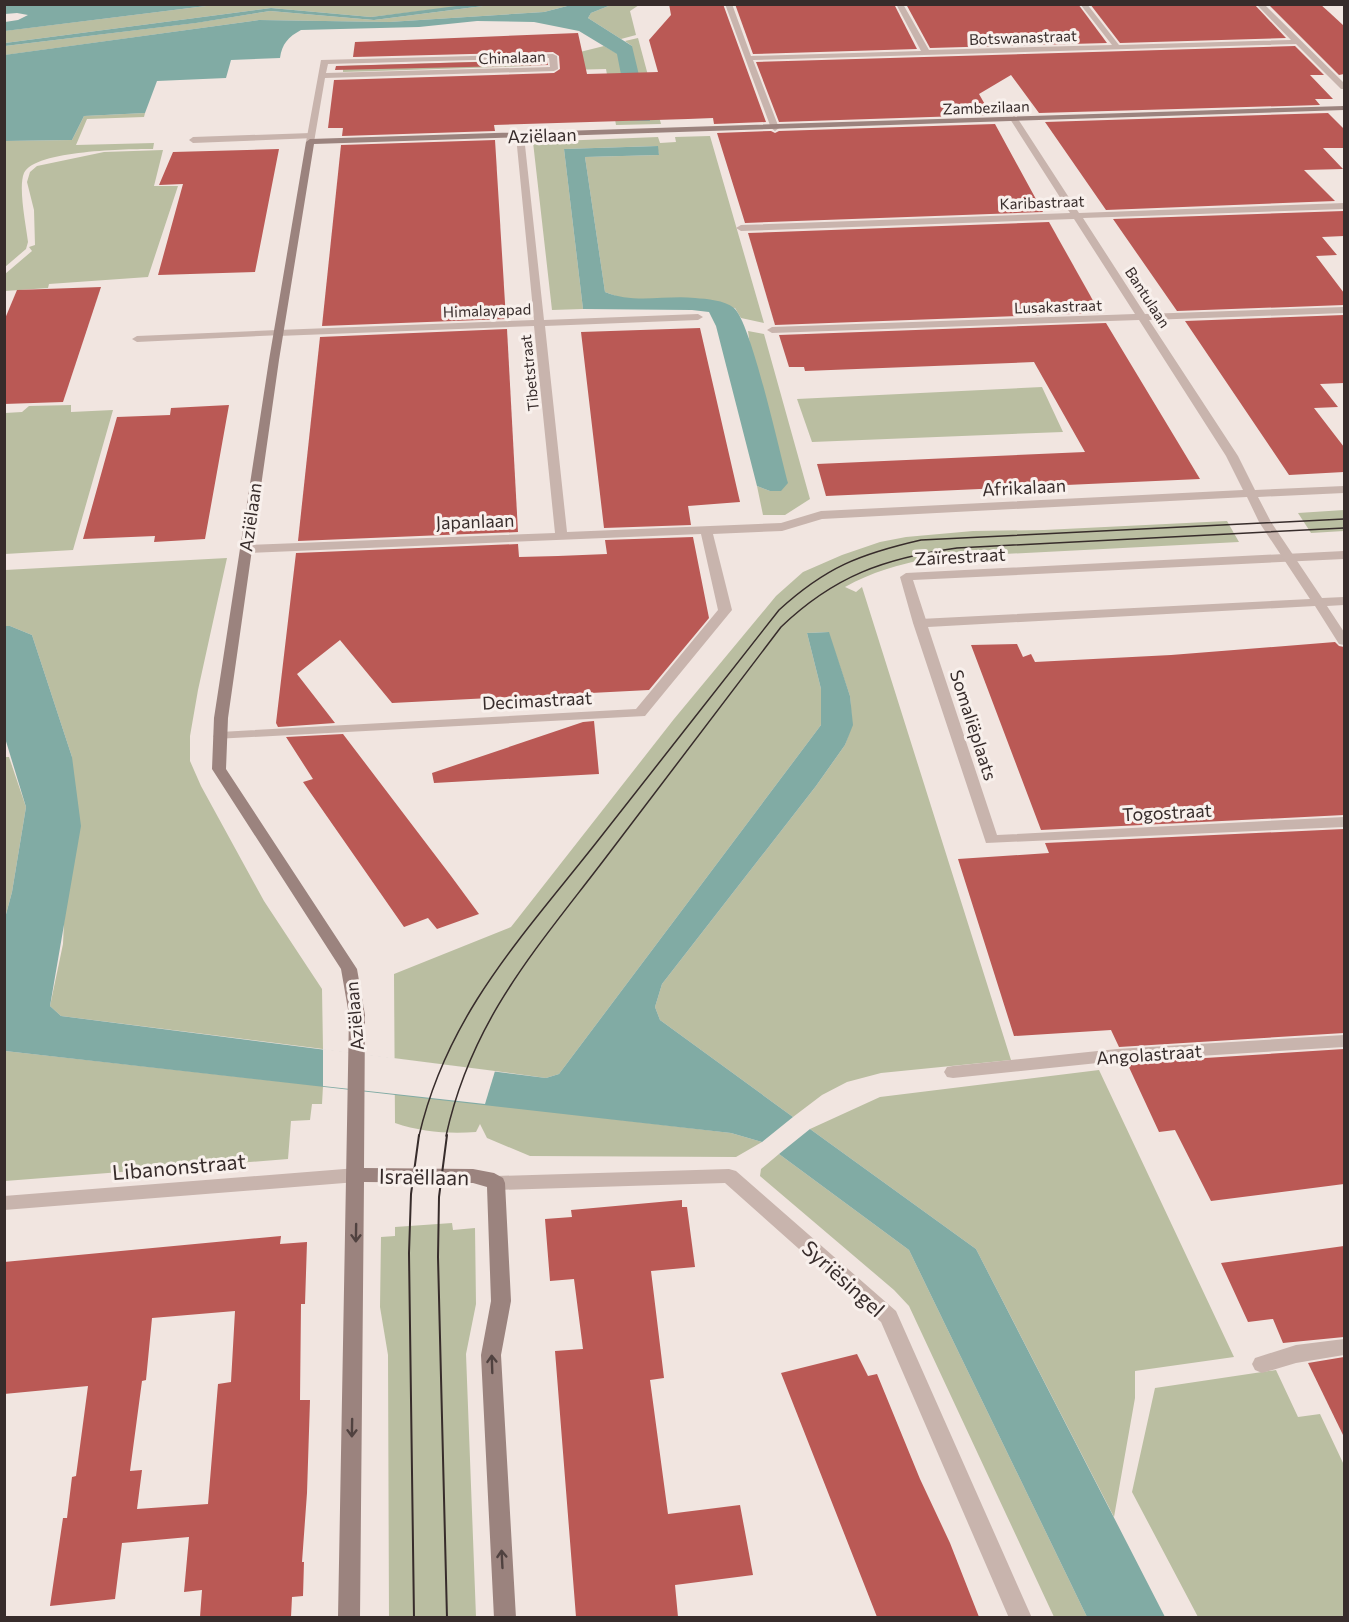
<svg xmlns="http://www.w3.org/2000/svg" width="1349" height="1622" font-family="Commissioner,sans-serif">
  <rect width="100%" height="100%" fill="#f1e5e0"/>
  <g fill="#babea1">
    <polygon points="214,5 472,5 371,17 271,8 5,43 4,31"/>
    <polygon points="491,5 571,5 544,12 389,22 259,20 5,55 5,46 195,23 270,11 374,20"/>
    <polygon points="611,5 639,5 630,11 636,35 621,39 588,18 591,13"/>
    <polygon points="638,38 661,124 616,125 606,69 566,70 564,56 604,46 618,54 632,46 625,41"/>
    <polygon points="531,60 531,66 343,72 343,66"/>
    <path d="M 145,113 L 144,117 L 87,119 L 76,145 L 154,143 L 153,149 C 129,149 35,150 24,173 C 18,187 26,225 28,242 L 26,249 L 5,267 L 5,141 L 72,140 L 84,116 Z"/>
    <polygon points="710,136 764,323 741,318 735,308 621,298 605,292 585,157 659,155 657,146 564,149 583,309 552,310 533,142 658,137 660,143 676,142 675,137"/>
    <polygon points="163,150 154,186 178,186 148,277 49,284 48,288 5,291 5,274 32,251 29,247 35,245 34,210 27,182 30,172 37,166 104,152"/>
    <polygon points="748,331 764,334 810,499 785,515 763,515 757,486 770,491"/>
    <polygon points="1042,387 1063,432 812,442 797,399"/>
    <polygon points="71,405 71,412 113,410 73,550 5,554 5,413 22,412 29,406"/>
    <polygon points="1344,510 1344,531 1311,533 1298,513"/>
    <path d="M 1227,521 L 1239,542 L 928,558 C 899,565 871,572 845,587 L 856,592 L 862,587 L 1011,1060 L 881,1073 L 847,1082 L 822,1095 L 793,1117 L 660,1020 L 655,1007 L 662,984 L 816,786 L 845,745 L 852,725 L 850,696 L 828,632 L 807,633 L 821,689 L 821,725 L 559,1074 L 546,1078 L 495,1071 L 486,1104 L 731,1133 L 762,1142 L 736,1157 L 530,1156 L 487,1138 L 480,1124 L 476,1132 C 449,1134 421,1132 395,1123 L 394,974 L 511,927 L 674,719 L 776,596 L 803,572 L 842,555 L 880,542 L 906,537 L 973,531 L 1044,530 Z"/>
    <polygon points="227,558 198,690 190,736 190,761 201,786 264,901 322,989 323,1049 61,1016 50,1006 63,944 72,757 32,635 10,626 5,626 5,570"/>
    <polygon points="4,757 9,757 26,807 12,892 5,918"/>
    <polygon points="5,1051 323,1086 322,1104 312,1104 310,1120 291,1121 288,1159 5,1181"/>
    <polygon points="1099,1070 1234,1357 1135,1371 1135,1398 1114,1517 976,1249 810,1129 880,1097"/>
    <polygon points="779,1154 909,1250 1087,1617 1054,1617 909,1306 894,1290 760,1176 761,1169"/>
    <polygon points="452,1223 453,1230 475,1228 476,1304 466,1354 476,1617 389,1617 388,1355 380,1307 381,1237 395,1236 395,1227"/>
    <polygon points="1276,1370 1298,1417 1320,1414 1344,1465 1344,1617 1198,1617 1132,1492 1155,1388"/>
  </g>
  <g fill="#81aba4">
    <polygon points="472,4 491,5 374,20 270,11 196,23 5,46 5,43 271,8 371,17"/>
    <polygon points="4,5 5,4 214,5 5,31 5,22 18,20 28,15 17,13 5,14"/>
    <path d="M 571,5 L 611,5 L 591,13 L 588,18 L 632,46 L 650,121 L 630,121 L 617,54 L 579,31 L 534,22 L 477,21 L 419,27 L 301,30 C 288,37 282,44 280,58 L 231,60 L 226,78 L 157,81 L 145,113 L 84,116 L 72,140 L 5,141 L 4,55 L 259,20 L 389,22 L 544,12 Z"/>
    <path d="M 658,146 L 659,155 L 585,157 L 605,292 C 633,304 665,295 695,298 C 707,299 724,300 734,308 C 751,322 780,454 788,483 L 781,491 L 770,491 L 757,486 L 716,326 L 709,312 L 692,310 L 583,309 L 564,149 Z"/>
    <polygon points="4,626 10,626 32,635 72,757 81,826 50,1006 61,1016 546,1078 559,1074 821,725 821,689 807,633 829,632 850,696 853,725 845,745 816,786 662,984 655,1007 660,1020 793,1117 762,1142 731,1133 5,1051 5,918 12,892 26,807 5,738"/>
    <polygon points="810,1129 976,1249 1165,1617 1087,1617 909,1250 779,1154"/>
  </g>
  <polygon fill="#f1e5e0" points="323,1049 495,1071 485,1104 323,1086"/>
  <g fill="#ba5955" fill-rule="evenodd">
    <polygon points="669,4 723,4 766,122 714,124 713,118 688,119 494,125 495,131 342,136 343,128 328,128 334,80 554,73 560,69 559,56 553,52 353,57 355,42 578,33 587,74 658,72 649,40 671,15"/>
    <polygon points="735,4 894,4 917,49 753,54"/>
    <polygon points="906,4 1078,4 1107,43 930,48"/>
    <polygon points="1090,4 1254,4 1286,38 1120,43"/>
    <polygon points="1268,4 1320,4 1330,13 1344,26 1344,74 1339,75"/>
    <polygon points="1295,46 1324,75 1310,75 1333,99 1315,99 1320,105 1039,113 1011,75 979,94 991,115 779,122 756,62"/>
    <polygon points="547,60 548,65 335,70 336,66"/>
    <polygon points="1328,113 1344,129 1344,148 1323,148 1343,169 1304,170 1335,201 1106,210 1045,122"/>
    <polygon points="995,124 1043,212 745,223 717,133 771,131 775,133 779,131"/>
    <polygon points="495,140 506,319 322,326 341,145"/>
    <polygon points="279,149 255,272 158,275 183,184 159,185 173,152"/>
    <polygon points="1344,211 1344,236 1322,237 1337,255 1316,256 1344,293 1344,305 1177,311 1113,219"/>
    <polygon points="1049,222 1100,313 775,325 748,233"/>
    <polygon points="101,287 63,402 4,404 4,321 17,290"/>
    <polygon points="1344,315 1344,383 1320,384 1338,407 1314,408 1344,447 1344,472 1289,475 1185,321"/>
    <polygon points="1106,323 1200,479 826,496 817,464 1085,452 1034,362 805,371 804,367 789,367 779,335"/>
    <polygon points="700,328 740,502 688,506 691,525 604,528 581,332"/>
    <polygon points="507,329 518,532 298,541 320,337"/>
    <polygon points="229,405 205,539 154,542 155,536 83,539 117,417 170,415 171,408"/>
    <polygon points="693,537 709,618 649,690 392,703 340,640 297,674 335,723 278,727 276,723 296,553 518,544 519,557 558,556 607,554 605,540"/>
    <polygon points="1335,642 1339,646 1344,647 1344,815 1041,830 971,645 1017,644 1023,657 1031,654 1035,662 1171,655"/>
    <polygon points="594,721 599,774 434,783 432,773 583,722"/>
    <polygon points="343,734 451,876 479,914 437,929 428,918 404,927 303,782 313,779 286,737"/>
    <polygon points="1344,829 1344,1033 1119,1047 1111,1030 1014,1036 958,859 1049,853 1045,843"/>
    <polygon points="1344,1049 1344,1184 1211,1201 1175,1130 1159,1132 1127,1063"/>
    <polygon points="682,1200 682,1207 687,1207 695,1267 651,1271 664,1378 650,1380 668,1514 740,1505 753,1575 675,1585 678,1617 576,1617 555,1351 583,1349 574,1279 550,1281 545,1219 572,1217 571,1210"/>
    <path d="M 281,1236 L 280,1244 L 307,1242 L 305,1304 L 301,1304 L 300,1400 L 310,1400 L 307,1493 L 302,1562 L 304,1562 L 303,1596 L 292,1597 L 291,1617 L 200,1617 L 202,1590 L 184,1592 L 189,1537 L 122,1543 L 115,1599 L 50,1606 L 63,1518 L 67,1518 L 72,1477 L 76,1476 L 88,1386 L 4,1394 L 4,1262 ZM 235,1311 L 231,1382 L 218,1384 L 208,1504 L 137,1509 L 142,1470 L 130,1471 L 142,1381 L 146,1380 L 152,1318 Z"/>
    <polygon points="1344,1246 1344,1337 1283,1343 1273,1319 1248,1322 1221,1263"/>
    <polygon points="857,1354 868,1376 877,1374 920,1479 950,1543 979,1617 877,1617 781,1373"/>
    <polygon points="1344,1357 1344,1437 1308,1363"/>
  </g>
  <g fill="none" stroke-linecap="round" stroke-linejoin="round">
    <g fill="#c8b4ad" fill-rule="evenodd">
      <polygon points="311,133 315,136 314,138 193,143 189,140 193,137"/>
      <polygon points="278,330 283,333 282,335 137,342 132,339 137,336"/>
      <polygon points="1344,551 1344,559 913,580 927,623 920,627 913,623 900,577 906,573"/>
    </g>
    <g fill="#c8b4ad" fill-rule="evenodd">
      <polygon points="725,4 732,4 751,56 921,51 896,4 903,4 929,50 1112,45 1080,4 1087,4 1119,45 1291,40 1256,4 1264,4 1344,83 1344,89 1341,89 1296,44 753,60 779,128 775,131 771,128"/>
      <path d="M 553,54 L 557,56 L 558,69 L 554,71 L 325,78 L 314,142 L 310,145 L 306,142 L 321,60 ZM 549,58 L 550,67 L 326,73 L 328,64 Z"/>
      <polygon points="1014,116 1018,119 1079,213 1344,203 1344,209 1083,218 1145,314 1344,307 1344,313 1149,320 1238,456 1255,490 1344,486 1344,493 1258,497 1271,522 1322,598 1344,597 1344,605 1327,606 1344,632 1344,645 1339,644 1315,606 928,627 997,835 1344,817 1344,827 986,843 913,623 920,619 1310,599 1259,522 1247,497 822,519 782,531 713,534 732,610 645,716 215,739 213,736 220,732 636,709 718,610 701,534 246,553 240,549 246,545 555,533 534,326 278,336 273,333 278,330 534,320 516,136 520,133 524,136 544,320 698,314 703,317 698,320 545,326 567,532 781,523 821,511 1243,490 1226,456 1139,320 772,333 767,330 772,327 1135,314 1074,219 741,231 736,228 741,225 1070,213 1010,119"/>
      <polygon points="1344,1035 1344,1047 1117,1061 953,1078 947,1077 944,1072 947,1067 953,1066 1117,1049"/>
      <polygon points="357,1168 364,1170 366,1175 364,1180 357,1182 4,1210 4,1196"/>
      <polygon points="729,1169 736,1171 896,1311 1032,1618 1009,1618 881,1322 725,1183 496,1190 489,1188 487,1183 489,1178 496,1176"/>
      <polygon points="1344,1339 1344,1355 1296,1363 1262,1373 1255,1370 1252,1364 1255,1358 1296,1345"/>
    </g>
    <polygon fill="#9b837e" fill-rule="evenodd" points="1344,106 1344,110 314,144 279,360 228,718 226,769 357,969 365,1015 364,1168 473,1169 494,1173 503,1178 505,1183 511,1301 501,1355 516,1618 494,1618 481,1355 491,1301 487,1187 473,1183 364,1182 360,1618 338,1618 349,1015 341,969 212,769 214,718 269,360 306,142 310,139"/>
    <g stroke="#372c2b" stroke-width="1.5">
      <path d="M 419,1136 C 447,1015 521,938 596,843 C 657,765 718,688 779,610 C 826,567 860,554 921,540 L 1344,519"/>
      <path d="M 446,1136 C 472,1017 539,946 610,852 C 667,777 724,702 781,627 C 834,576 885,558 957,548 L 1344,528"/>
    </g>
    <g stroke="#372c2b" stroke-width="2">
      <polyline points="447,1135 439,1197 438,1257 447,1618"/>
      <polyline points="414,1618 409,1253 411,1194 419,1135"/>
    </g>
  </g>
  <defs><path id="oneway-shaft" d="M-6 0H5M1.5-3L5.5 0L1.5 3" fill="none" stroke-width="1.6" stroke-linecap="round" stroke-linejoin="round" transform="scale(1.5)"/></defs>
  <g stroke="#504240">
    <use href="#oneway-shaft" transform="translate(356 1233) rotate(91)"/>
    <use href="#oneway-shaft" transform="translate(492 1364) rotate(-92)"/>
    <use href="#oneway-shaft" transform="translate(352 1428) rotate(91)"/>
    <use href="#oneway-shaft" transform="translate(502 1559) rotate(-93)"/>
  </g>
  <g text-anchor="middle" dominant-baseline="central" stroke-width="6" stroke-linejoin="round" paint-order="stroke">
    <g font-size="15" fill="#372c2b" stroke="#f8f0ec">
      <text transform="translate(1023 37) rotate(-2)">Botswanastraat</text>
      <text transform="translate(512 57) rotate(-2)">Chinalaan</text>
      <text transform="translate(986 107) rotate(-2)">Zambezilaan</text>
      <text transform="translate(1042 202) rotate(-2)">Karibastraat</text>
      <text transform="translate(1148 297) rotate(57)">Bantulaan</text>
      <text transform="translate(1058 306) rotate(-2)">Lusakastraat</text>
      <text transform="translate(487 310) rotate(-2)">Himalayapad</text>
      <text transform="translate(529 373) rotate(-96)">Tibetstraat</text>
    </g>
    <g font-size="18" fill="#372c2b" stroke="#f8f0ec">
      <text transform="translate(542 135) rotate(-2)">Aziëlaan</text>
      <text transform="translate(1024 487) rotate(-3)">Afrikalaan</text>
      <text transform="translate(250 517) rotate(-82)">Aziëlaan</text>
      <text transform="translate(475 521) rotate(-2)">Japanlaan</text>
      <text transform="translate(960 556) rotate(-3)">Zaïrestraat</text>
      <text transform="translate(537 700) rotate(-3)">Decimastraat</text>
      <text transform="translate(974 725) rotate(72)">Somaliëplaats</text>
      <text transform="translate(1167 812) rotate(-3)">Togostraat</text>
      <text transform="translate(354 1016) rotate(-95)">Aziëlaan</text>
      <text transform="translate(1149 1054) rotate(-4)">Angolastraat</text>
    </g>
    <g font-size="21" fill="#372c2b" stroke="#f8f0ec">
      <text transform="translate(179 1166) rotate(-5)">Libanonstraat</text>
      <text transform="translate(424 1176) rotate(1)">Israëllaan</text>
      <text transform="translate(844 1278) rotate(42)">Syriësingel</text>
    </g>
  </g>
  <rect width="1349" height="1622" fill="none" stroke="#372c2b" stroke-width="12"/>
</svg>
